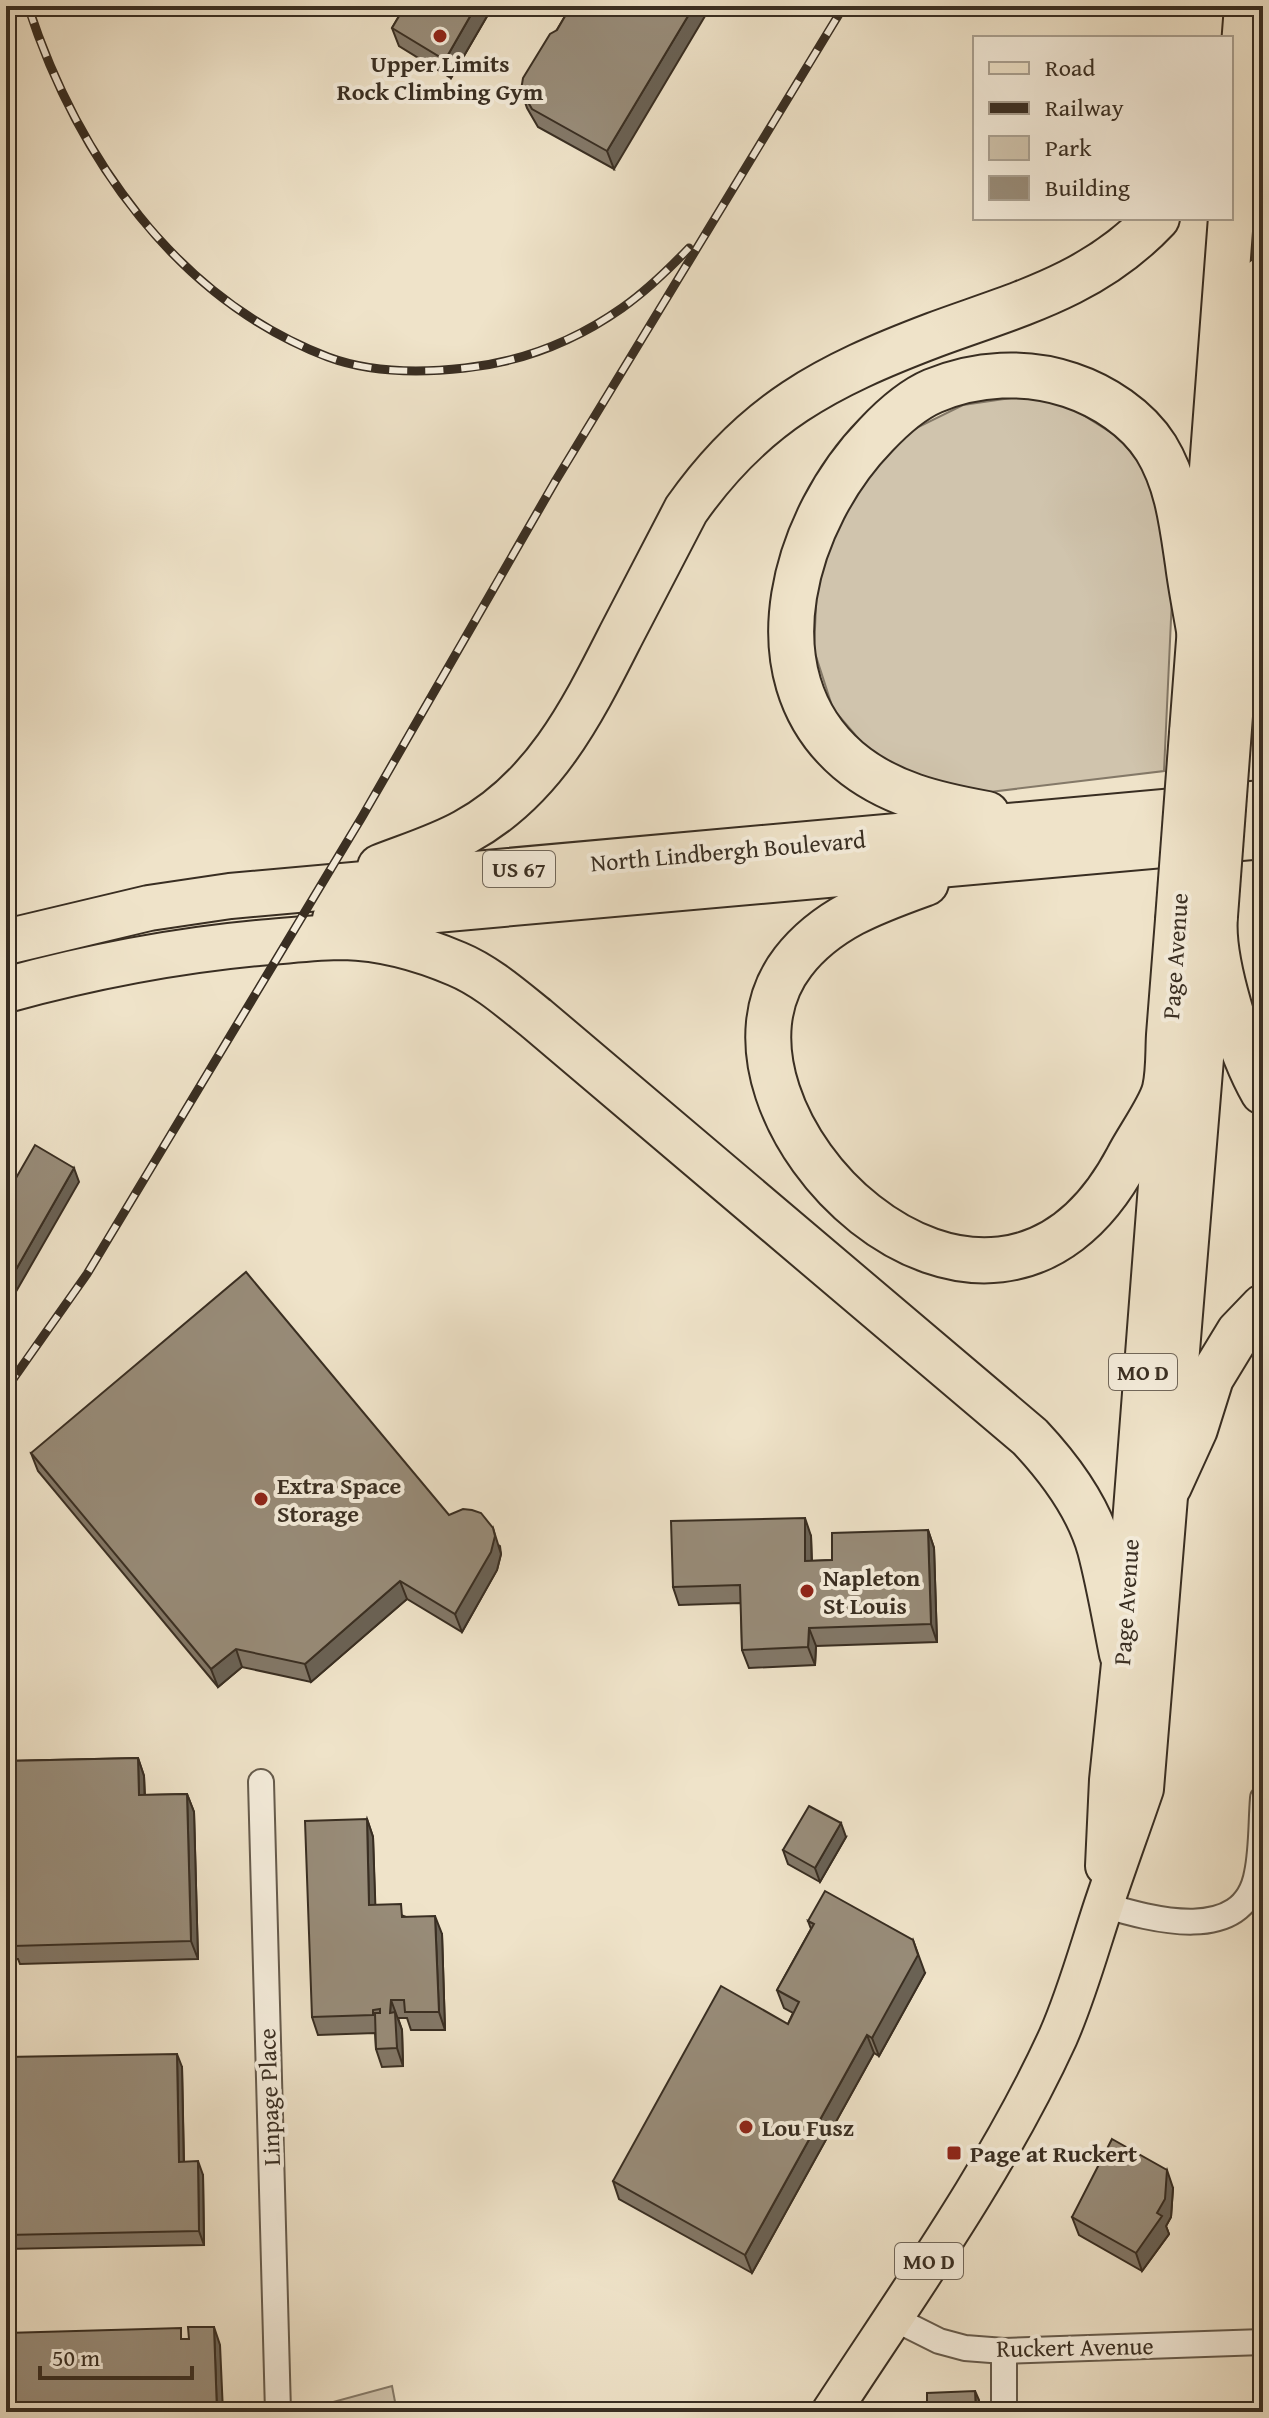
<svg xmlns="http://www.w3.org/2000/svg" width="1269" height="2418" font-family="'Gentium Book Plus',serif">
  <rect width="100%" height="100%" fill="#efe3c9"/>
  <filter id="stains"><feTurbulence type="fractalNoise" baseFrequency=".0025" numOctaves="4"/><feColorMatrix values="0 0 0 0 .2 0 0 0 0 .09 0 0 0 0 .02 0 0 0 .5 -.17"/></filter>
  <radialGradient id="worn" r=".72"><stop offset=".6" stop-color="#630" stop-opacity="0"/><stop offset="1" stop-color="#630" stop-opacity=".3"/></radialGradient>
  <g fill="#d0c4ad" stroke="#847968" stroke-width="2">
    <polygon points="1025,396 1072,408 1121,439 1152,481 1173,576 1164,771 990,792 928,783 876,759 833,709 814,650 817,585 835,533 868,471 904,434 963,405"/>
    <polygon points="392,2386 397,2412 322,2412 322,2405"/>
  </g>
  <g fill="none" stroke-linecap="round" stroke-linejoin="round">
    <g stroke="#665b4c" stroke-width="28">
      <g id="street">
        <polyline points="261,1782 278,2412"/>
        <path d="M 1103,1905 C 1151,1919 1244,1946 1257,1873 C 1262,1849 1261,1823 1263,1798"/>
        <polyline points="893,2318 939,2341 965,2348 1004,2351 1263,2342"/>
        <polyline points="1004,2351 1004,2412"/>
      </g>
    </g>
    <g stroke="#392e22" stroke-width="42">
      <g id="primary">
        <polyline points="1105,1866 1109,1780 1122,1654 1165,1094"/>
        <path d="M 831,2412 C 910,2291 998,2168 1058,2037 C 1077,1994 1089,1949 1104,1904 C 1117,1865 1131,1827 1144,1789 L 1212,961"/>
      </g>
    </g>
    <g stroke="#392e22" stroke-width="48">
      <g id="highway">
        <polyline points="1229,729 1263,280"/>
        <polyline points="1192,733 1247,6"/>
        <path d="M 987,814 C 937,805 888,794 848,760 C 747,673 796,517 876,435 C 892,418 912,400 933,391 C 976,373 1026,370 1070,385 C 1103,396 1137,418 1156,448 C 1178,484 1182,524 1188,564 C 1191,588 1196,612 1200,636"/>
        <path d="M 380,867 C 408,856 438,847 465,832 C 544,789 582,712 621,635 C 643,593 664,552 686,510 C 754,413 826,376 934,335 C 1018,304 1093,286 1157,218"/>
        <path d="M 926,883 C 876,901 827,918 793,962 C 679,1109 988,1422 1128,1158 C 1137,1140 1161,1107 1165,1089 C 1169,1072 1168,1052 1169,1035 C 1172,996 1175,958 1178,920"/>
        <path d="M 1215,916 C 1211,961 1240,1052 1263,1092"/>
        <polyline points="335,919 1263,836"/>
        <polyline points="6,942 149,908 230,896 1263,803"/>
        <path d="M 6,990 C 90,967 172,951 258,943 C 287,941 315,937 344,937 C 381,938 422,949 457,964 C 486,976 512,999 537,1019 L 1030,1437 C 1060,1469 1088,1506 1100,1549 C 1109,1583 1115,1619 1122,1654"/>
        <polyline points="1169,1486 1195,1429 1211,1378 1239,1332 1263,1307"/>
      </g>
    </g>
    <use href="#street" stroke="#f5eddc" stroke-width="24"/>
    <use href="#primary" stroke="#efe3c9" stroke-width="38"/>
    <use href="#highway" stroke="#efe3c9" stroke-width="44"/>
    <g stroke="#392e22" stroke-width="9">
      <g id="rail">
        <path d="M 28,6 C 77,156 176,299 328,357 C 371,373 421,373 465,368 C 521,362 575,341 622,308 C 646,291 668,270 689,248"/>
        <polyline points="6,1389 87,1274 362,817 556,480 844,6"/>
      </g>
    </g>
    <use href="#rail" stroke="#f5eddc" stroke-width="6" stroke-dasharray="18" stroke-linecap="butt"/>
    <g stroke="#392e22" stroke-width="48" stroke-linecap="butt">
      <g id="highway-bridge">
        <polyline points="1215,916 1229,729"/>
        <polyline points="1178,920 1192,733"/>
      </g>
    </g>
    <use href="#highway-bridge" stroke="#efe3c9" stroke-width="44"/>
  </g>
  <g fill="#837868" stroke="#392e22" stroke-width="2">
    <polygon points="405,6 493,6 451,78 399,46 392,28"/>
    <polygon points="571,6 614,169 538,127 527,108 521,90"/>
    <polygon points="31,1453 449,1515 500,1546 501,1554 497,1570 462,1632 407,1599 311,1682 242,1667 218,1687 38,1471"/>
    <polygon points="928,1530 934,1548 937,1642 816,1646 815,1665 749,1668 742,1650 741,1603 679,1605 673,1587 811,1536 812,1561 832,1560"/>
    <polygon points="138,1758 144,1776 145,1795 187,1794 194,1812 198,1959 20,1964 18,1959 6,1959 6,1761"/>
    <polygon points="367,1819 373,1837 375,1905 406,1917 442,1934 445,2030 411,2030 407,2018 398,2018 402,2030 403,2066 382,2067 376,2049 375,2033 318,2035 312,2017"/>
    <polygon points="846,1837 820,1882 788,1864 783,1850"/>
    <polygon points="808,1921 925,1973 879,2056 874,2053 752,2273 619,2199 613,2181 788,2024 793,2013 784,2008 777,1990 811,1929"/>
    <polygon points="6,2057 182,2067 184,2162 203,2175 204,2245 6,2249"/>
    <polygon points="1173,2188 1171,2217 1166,2226 1169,2234 1142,2271 1079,2235 1072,2217"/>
  </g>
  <g fill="#6a6255" stroke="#392e22" stroke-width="2">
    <polygon points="476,6 493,6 451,78 445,60"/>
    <polygon points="694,6 711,6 614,169 607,151"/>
    <polygon points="74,1168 79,1182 6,1309 6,1287"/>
    <polygon points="805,1518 811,1536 812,1579 805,1561"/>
    <polygon points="493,1528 501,1554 497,1570 462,1632 455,1614"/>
    <polygon points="928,1530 934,1548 937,1642 931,1624"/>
    <polygon points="400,1581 407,1599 311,1682 305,1664"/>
    <polygon points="809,1628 816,1646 815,1665 808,1647"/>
    <polygon points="236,1649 242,1667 218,1687 211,1669"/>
    <polygon points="138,1758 144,1776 145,1813 139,1795"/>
    <polygon points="187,1794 194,1812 198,1959 191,1941"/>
    <polygon points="367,1819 373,1837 376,1923 369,1905"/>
    <polygon points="841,1823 846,1837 820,1882 815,1868"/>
    <polygon points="435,1916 442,1934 445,2030 439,2012"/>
    <polygon points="913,1940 925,1973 879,2056 872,2038"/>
    <polygon points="391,2000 402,2030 403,2066 397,2048 390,2013"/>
    <polygon points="867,2035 874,2053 752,2273 745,2255"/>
    <polygon points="177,2054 182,2067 184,2175 179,2162"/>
    <polygon points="198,2161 203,2175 204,2245 199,2231"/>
    <polygon points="1167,2170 1173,2188 1171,2217 1166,2226 1169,2234 1142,2271 1136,2253"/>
    <polygon points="214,2327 220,2345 223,2412 217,2412"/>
    <polygon points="975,2391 979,2400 979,2412 976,2412"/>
  </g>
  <g fill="#988c79" stroke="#392e22" stroke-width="2">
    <polygon points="405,6 476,6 445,60 392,28"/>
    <polygon points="571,6 694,6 607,151 532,109 521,90 523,78 550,34 557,30"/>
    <polygon points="35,1145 74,1168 6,1287 6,1182 12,1185"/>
    <polygon points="246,1272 449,1515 463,1509 472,1510 481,1513 493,1528 495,1536 491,1552 455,1614 400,1581 305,1664 236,1649 211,1669 31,1453"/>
    <polygon points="805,1518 805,1561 832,1560 832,1533 928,1530 931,1624 809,1628 808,1647 742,1650 740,1585 673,1587 671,1521"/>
    <polygon points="138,1758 139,1795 187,1794 191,1941 13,1946 13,1941 6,1941 6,1761"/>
    <polygon points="809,1806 841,1823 815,1868 783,1850"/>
    <polygon points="367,1819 369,1905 401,1904 402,1917 435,1916 439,2012 405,2012 404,2000 391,2000 390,2013 395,2012 397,2048 376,2049 375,2013 380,2013 380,2009 373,2010 373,2015 312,2017 305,1821"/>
    <polygon points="825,1891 913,1940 918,1955 872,2038 867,2035 745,2255 613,2181 721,1986 788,2024 799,2002 777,1990 814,1924 808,1921"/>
    <polygon points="177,2054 179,2162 198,2161 199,2231 6,2235 6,2057"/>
    <polygon points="1112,2139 1167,2170 1165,2199 1157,2213 1162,2216 1136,2253 1072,2217"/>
    <polygon points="188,2327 214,2327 217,2412 6,2412 6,2333 181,2328 181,2339 189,2339"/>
    <polygon points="975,2391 976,2412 927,2412 927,2393"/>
  </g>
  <g fill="#8f2418" stroke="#f5eddc" stroke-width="3">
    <circle cx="440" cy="36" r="8"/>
    <circle cx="261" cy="1499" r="8"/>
    <circle cx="807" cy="1591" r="8"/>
    <circle cx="746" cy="2127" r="8"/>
    <rect x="946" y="2145" width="16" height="16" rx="4"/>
  </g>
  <g text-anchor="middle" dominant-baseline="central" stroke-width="8" stroke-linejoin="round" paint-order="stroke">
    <g fill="#f5eddc" stroke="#71675a" stroke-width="2">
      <rect x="483" y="851" width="72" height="36" rx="6"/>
      <rect x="1109" y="1354" width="68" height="36" rx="6"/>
      <rect x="895" y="2243" width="68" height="36" rx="6"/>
    </g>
    <g font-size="22" font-weight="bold" fill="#392e22">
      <text x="519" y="869">US 67</text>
      <text x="1143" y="1372">MO D</text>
      <text x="929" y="2261">MO D</text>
    </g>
    <g font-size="24" font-weight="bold" fill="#392e22" stroke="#f5eddc" text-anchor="start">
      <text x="440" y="63" text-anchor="middle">Upper Limits<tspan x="440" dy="28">Rock Climbing Gym</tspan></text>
      <text x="277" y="1485">Extra Space<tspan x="277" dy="28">Storage</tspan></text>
      <text x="823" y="1577">Napleton<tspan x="823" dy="28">St Louis</tspan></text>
      <text x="762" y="2127">Lou Fusz</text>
      <text x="970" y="2153">Page at Ruckert</text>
    </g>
    <g font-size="24" fill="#392e22" stroke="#f5eddc">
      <text transform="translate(728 851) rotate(-5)">North Lindbergh Boulevard</text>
      <text transform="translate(1175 956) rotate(-86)">Page Avenue</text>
      <text transform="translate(1126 1602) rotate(-86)">Page Avenue</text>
      <text transform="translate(269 2097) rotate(-92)">Linpage Place</text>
      <text transform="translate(1075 2347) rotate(-1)">Ruckert Avenue</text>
    </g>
  </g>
  <rect width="1269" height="2418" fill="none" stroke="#efe3c9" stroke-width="32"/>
  <rect x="8" y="8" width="1253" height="2402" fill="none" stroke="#392e22" stroke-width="4"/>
  <rect x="16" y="16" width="1237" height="2386" fill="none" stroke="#392e22" stroke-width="2"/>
  <rect x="973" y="36" width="260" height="184" fill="#f5eddc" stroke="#aaa192" stroke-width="2"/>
  <rect x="989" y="62" width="40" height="12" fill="#efe3c9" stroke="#aaa192" stroke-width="2"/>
  <text x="1045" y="76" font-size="24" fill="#392e22">Road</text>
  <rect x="989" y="102" width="40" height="12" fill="#392e22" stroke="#aaa192" stroke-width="2"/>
  <text x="1045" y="116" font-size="24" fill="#392e22">Railway</text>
  <rect x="989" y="136" width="40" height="24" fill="#d0c4ad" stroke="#aaa192" stroke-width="2"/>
  <text x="1045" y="156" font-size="24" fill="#392e22">Park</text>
  <rect x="989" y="176" width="40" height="24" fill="#988c79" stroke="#aaa192" stroke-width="2"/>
  <text x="1045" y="196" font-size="24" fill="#392e22">Building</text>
  <path d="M40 2366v12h152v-12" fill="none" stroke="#392e22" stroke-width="4"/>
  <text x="52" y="2366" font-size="24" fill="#392e22" stroke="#f5eddc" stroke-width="6" paint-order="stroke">50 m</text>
  <rect width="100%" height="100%" filter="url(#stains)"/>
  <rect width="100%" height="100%" fill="url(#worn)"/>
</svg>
